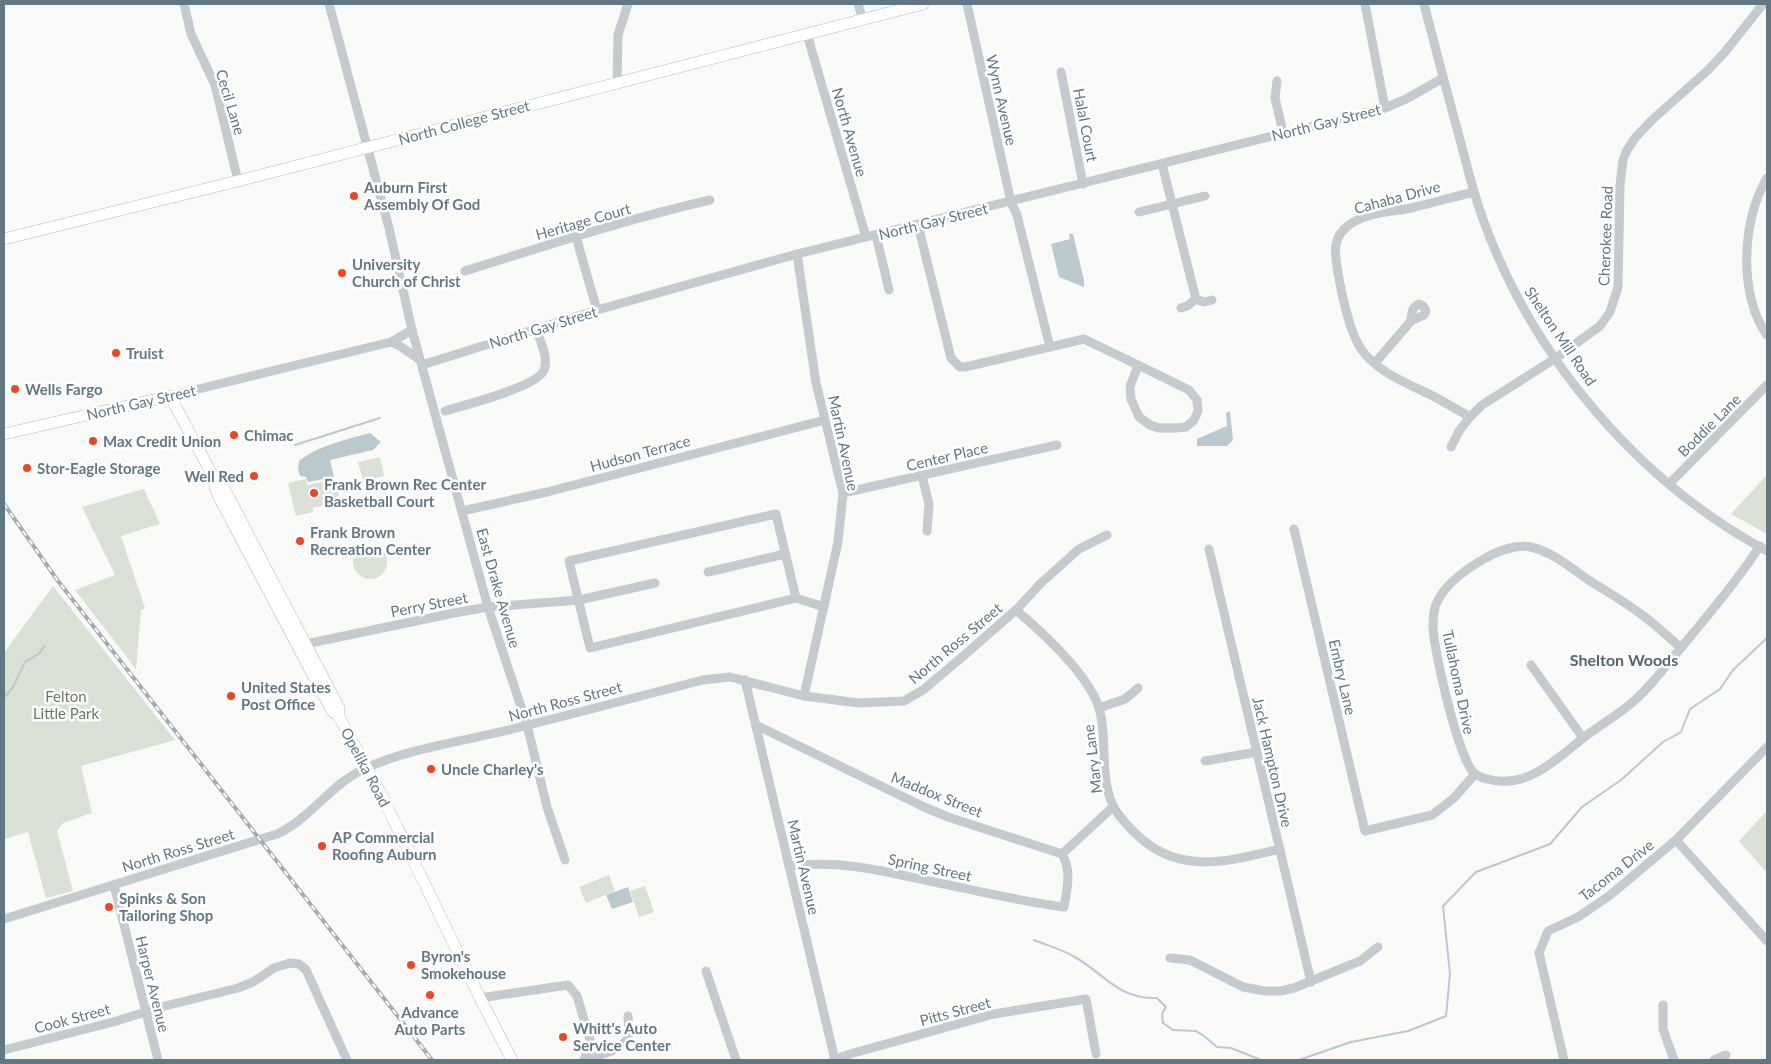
<svg xmlns="http://www.w3.org/2000/svg" width="1771" height="1064" font-family="Lato,sans-serif">
  <rect width="100%" height="100%" fill="#f9f9f7"/>
  <g fill="#dae0d6">
    <polygon points="380,457 384,476 363,481 358,462"/>
    <polygon points="1767,475 1767,534 1731,514"/>
    <polygon points="306,479 307,485 335,479 340,501 313,508 313,512 296,516 288,483"/>
    <polygon points="144,489 160,524 121,536 145,608 141,610 136,669 75,590 115,575 82,507"/>
    <circle cx="370" cy="562" r="17"/>
    <polygon points="53,586 175,740 81,766 92,813 63,823 57,831 73,891 46,898 28,832 4,839 4,653"/>
    <polygon points="1767,811 1767,873 1739,841"/>
    <polygon points="609,875 615,891 586,903 579,887"/>
    <polygon points="645,886 654,912 639,917 630,891"/>
  </g>
  <g fill="#bac9cd">
    <polygon points="1069,234 1073,234 1084,280 1084,287 1059,277 1051,244 1070,239"/>
    <polygon points="1230,411 1233,440 1227,446 1197,446 1197,439 1227,426 1226,413"/>
    <path d="M 370,433 L 381,442 L 373,450 L 330,460 L 334,477 L 308,482 L 306,477 L 300,476 L 298,469 L 299,461 C 319,445 346,440 370,433 Z"/>
    <polygon points="628,887 633,902 612,909 606,895"/>
  </g>
  <g fill="none" stroke-linecap="round" stroke-linejoin="round">
    <g stroke="#bac9cd" stroke-width="2">
      <polyline points="295,445 380,418"/>
      <polyline points="4,698 13,687 25,662 40,653 44,646"/>
      <path d="M 1034,940 C 1046,945 1061,949 1073,956 C 1103,972 1118,1000 1157,998 L 1166,1007 L 1162,1014 L 1163,1023 L 1173,1030 L 1196,1031 L 1204,1036 L 1217,1047 L 1231,1048 L 1261,1060"/>
      <polyline points="1299,1060 1351,1042 1408,1031 1446,1016 1450,974 1443,906 1476,872 1550,844 1582,807 1621,780 1663,742 1681,732 1690,709 1720,689 1733,670 1767,638"/>
    </g>
    <g stroke="#b7bdc1" stroke-width="12">
      <g id="major">
        <polyline points="4,239 238,181 923,4"/>
        <polyline points="4,434 170,396 215,480 215,487 219,497 332,711 338,715 381,794 480,998 512,1060"/>
        <polyline points="215,480 221,483 227,494 339,708 338,715"/>
      </g>
    </g>
    <g stroke="#c4cacd" stroke-width="9">
      <polyline points="184,4 191,34 215,85 238,181"/>
      <polyline points="329,4 389,228 412,330 475,560 488,607 527,725 547,807 565,860"/>
      <polyline points="858,4 863,20"/>
      <polyline points="967,4 1011,202 1017,215 1050,347"/>
      <polyline points="1365,4 1385,108"/>
      <path d="M 1424,4 C 1435,46 1446,89 1458,132 C 1466,162 1473,193 1484,222 C 1534,359 1639,482 1767,551"/>
      <polyline points="807,34 866,237"/>
      <polyline points="1061,72 1083,184"/>
      <polyline points="1277,81 1275,98 1283,132"/>
      <polyline points="617,82 618,35 628,4"/>
      <polyline points="1162,164 1196,299"/>
      <path d="M 1767,178 C 1742,219 1738,295 1767,335"/>
      <polyline points="1139,212 1205,196"/>
      <polyline points="918,225 951,358 960,367 965,367 1084,339 1138,365 1189,390 1197,400 1198,411 1194,420 1186,427 1176,428 1159,428 1150,425 1139,417 1131,399 1130,387 1138,365"/>
      <polyline points="876,235 889,290"/>
      <polyline points="576,237 597,310"/>
      <polyline points="797,254 816,383 843,493 838,542 804,696"/>
      <path d="M 465,271 C 545,246 627,219 710,200"/>
      <path d="M 1419,304 L 1423,306 L 1426,311 L 1424,315 L 1411,321 C 1412,313 1411,308 1419,304 Z"/>
      <polyline points="1181,308 1187,306 1196,299 1204,302 1212,300"/>
      <polyline points="391,342 400,346 420,360"/>
      <polyline points="1375,363 1411,321"/>
      <polyline points="422,365 597,310 797,254 1385,108 1406,99 1443,78"/>
      <polyline points="170,396 391,342 412,330"/>
      <path d="M 445,411 C 464,405 538,387 544,370 C 549,357 540,341 536,329"/>
      <path d="M 1470,417 C 1458,410 1446,403 1433,396 C 1409,384 1378,373 1361,349 C 1350,333 1341,292 1338,273 C 1335,254 1331,238 1349,225 C 1366,212 1392,212 1411,208 C 1432,203 1453,197 1474,192"/>
      <polyline points="1451,447 1459,431 1470,417 1482,405 1556,358 1600,326 1610,312 1618,287 1620,185 1623,160 1626,152 1635,138 1652,120 1708,70 1725,52 1763,4"/>
      <polyline points="922,476 929,504 927,531"/>
      <polyline points="1669,484 1767,385"/>
      <polyline points="843,493 1057,445"/>
      <polyline points="462,511 547,492 825,420"/>
      <polygon points="776,514 796,598 590,648 569,561"/>
      <polyline points="1294,529 1365,831 1432,815 1454,798 1475,774"/>
      <polyline points="1209,549 1311,982"/>
      <polyline points="708,572 785,554"/>
      <polyline points="796,598 824,607"/>
      <path d="M 1016,610 C 1043,633 1088,674 1099,708 C 1107,734 1101,764 1108,791 C 1112,809 1121,819 1134,832 C 1177,876 1227,862 1280,849"/>
      <polyline points="301,645 454,613 488,607 579,600 655,583"/>
      <path d="M 1681,648 C 1667,636 1653,622 1638,612 C 1622,600 1604,590 1587,579 C 1570,567 1552,552 1531,547 C 1515,544 1495,552 1482,560 C 1465,570 1447,583 1438,600 C 1434,607 1433,618 1433,626 C 1433,648 1459,762 1475,774 C 1481,778 1493,781 1500,781 C 1532,784 1559,757 1582,739 C 1597,727 1613,718 1628,706 C 1646,692 1660,673 1675,655 C 1704,620 1734,585 1760,546"/>
      <polyline points="1531,665 1583,738"/>
      <polyline points="745,680 835,1060"/>
      <polyline points="1099,708 1125,699 1138,688"/>
      <path d="M 756,725 L 924,807 L 948,817 L 1062,854 C 1072,871 1067,889 1064,907 C 1018,901 974,890 929,881 C 879,870 841,860 789,866"/>
      <polyline points="1205,761 1257,752"/>
      <polyline points="1676,840 1767,941"/>
      <polyline points="1062,854 1113,807"/>
      <polyline points="114,885 158,1060"/>
      <path d="M 4,919 L 277,834 C 311,818 330,785 364,769 C 407,749 459,742 504,731 C 570,715 636,697 703,680 L 730,677 L 804,696 L 859,703 L 904,701 L 923,690 L 961,658 L 1016,610 L 1041,583 L 1079,549 L 1107,535"/>
      <polyline points="1170,958 1190,960 1243,987 1265,991 1281,991 1294,988 1360,961 1378,947"/>
      <polyline points="706,971 736,1060"/>
      <polyline points="480,998 568,985 577,996 591,1043 584,1060"/>
      <polyline points="1663,1005 1663,1029 1674,1060"/>
      <polyline points="4,1050 113,1022 165,1006 238,988 253,982 274,968 290,963 299,964 306,970 347,1060"/>
      <path d="M 585,1059 C 598,1055 623,1051 628,1037 C 630,1031 628,1022 628,1016"/>
      <polyline points="833,1060 850,1054 994,1014 1086,999 1096,1054"/>
      <polyline points="1564,1060 1539,953 1548,931 1578,917 1609,896 1676,840 1767,747"/>
      <polyline points="1714,1060 1726,1055"/>
    </g>
    <use href="#major" stroke="#fff" stroke-width="11"/>
    <g stroke="#a3abb1" stroke-width="4">
      <polyline id="rail" points="4,504 58,581 432,1060"/>
    </g>
    <use href="#rail" stroke="#fff" stroke-width="2" stroke-dasharray="5.5" stroke-linecap="butt"/>
  </g>
  <g fill="#f2441f" stroke="#fff" stroke-width="2">
    <circle cx="354" cy="196" r="5"/>
    <circle cx="342" cy="273" r="5"/>
    <circle cx="116" cy="353" r="5"/>
    <circle cx="15" cy="389" r="5"/>
    <circle cx="234" cy="435" r="5"/>
    <circle cx="93" cy="441" r="5"/>
    <circle cx="27" cy="468" r="5"/>
    <circle cx="254" cy="476" r="5"/>
    <circle cx="314" cy="493" r="5"/>
    <circle cx="300" cy="541" r="5"/>
    <circle cx="231" cy="696" r="5"/>
    <circle cx="431" cy="769" r="5"/>
    <circle cx="322" cy="846" r="5"/>
    <circle cx="109" cy="907" r="5"/>
    <circle cx="411" cy="965" r="5"/>
    <circle cx="430" cy="995" r="5"/>
    <circle cx="563" cy="1037" r="5"/>
  </g>
  <g text-anchor="middle" dominant-baseline="central" stroke-width="5" stroke-linejoin="round" paint-order="stroke">
    <g font-size="15" fill="#627784" stroke="#fff">
      <text transform="translate(1002 100) rotate(77)">Wynn Avenue</text>
      <text transform="translate(231 102) rotate(73)">Cecil Lane</text>
      <text transform="translate(464 122) rotate(-15)">North College Street</text>
      <text transform="translate(1326 122) rotate(-14)">North Gay Street</text>
      <text transform="translate(1086 125) rotate(79)">Halal Court</text>
      <text transform="translate(850 132) rotate(74)">North Avenue</text>
      <text transform="translate(1397 197) rotate(-15)">Cahaba Drive</text>
      <text transform="translate(583 221) rotate(-16)">Heritage Court</text>
      <text transform="translate(933 221) rotate(-14)">North Gay Street</text>
      <text transform="translate(1605 236) rotate(-88)">Cherokee Road</text>
      <text transform="translate(543 327) rotate(-17)">North Gay Street</text>
      <text transform="translate(1561 336) rotate(56)">Shelton Mill Road</text>
      <text transform="translate(141 402) rotate(-13)">North Gay Street</text>
      <text transform="translate(1709 425) rotate(-45)">Boddie Lane</text>
      <text transform="translate(844 443) rotate(78)">Martin Avenue</text>
      <text transform="translate(640 453) rotate(-15)">Hudson Terrace</text>
      <text transform="translate(947 456) rotate(-13)">Center Place</text>
      <text transform="translate(499 588) rotate(74)">East Drake Avenue</text>
      <text transform="translate(429 604) rotate(-11)">Perry Street</text>
      <text transform="translate(955 643) rotate(-40)">North Ross Street</text>
      <text transform="translate(1343 677) rotate(77)">Embry Lane</text>
      <text transform="translate(1459 682) rotate(78)">Tullahoma Drive</text>
      <text transform="translate(565 701) rotate(-15)">North Ross Street</text>
      <text transform="translate(1092 759) rotate(-97)">Mary Lane</text>
      <text transform="translate(1273 762) rotate(77)">Jack Hampton Drive</text>
      <text transform="translate(366 767) rotate(62)">Opelika Road</text>
      <text transform="translate(937 794) rotate(22)">Maddox Street</text>
      <text transform="translate(178 850) rotate(-17)">North Ross Street</text>
      <text transform="translate(804 867) rotate(77)">Martin Avenue</text>
      <text transform="translate(930 867) rotate(12)">Spring Street</text>
      <text transform="translate(1616 870) rotate(-38)">Tacoma Drive</text>
      <text transform="translate(153 984) rotate(76)">Harper Avenue</text>
      <text transform="translate(955 1011) rotate(-15)">Pitts Street</text>
      <text transform="translate(72 1018) rotate(-15)">Cook Street</text>
    </g>
    <g font-size="15" font-weight="bold" fill="#627784" stroke="#fff" text-anchor="start">
      <text x="364" y="187">Auburn First<tspan x="364" dy="17">Assembly Of God</tspan></text>
      <text x="352" y="264">University<tspan x="352" dy="17">Church of Christ</tspan></text>
      <text x="126" y="353">Truist</text>
      <text x="25" y="389">Wells Fargo</text>
      <text x="244" y="435">Chimac</text>
      <text x="103" y="441">Max Credit Union</text>
      <text x="37" y="468">Stor-Eagle Storage</text>
      <text x="244" y="476" text-anchor="end">Well Red</text>
      <text x="324" y="484">Frank Brown Rec Center<tspan x="324" dy="17">Basketball Court</tspan></text>
      <text x="310" y="532">Frank Brown<tspan x="310" dy="17">Recreation Center</tspan></text>
      <text x="241" y="687">United States<tspan x="241" dy="17">Post Office</tspan></text>
      <text x="441" y="769">Uncle Charley's</text>
      <text x="332" y="837">AP Commercial<tspan x="332" dy="17">Roofing Auburn</tspan></text>
      <text x="119" y="898">Spinks &amp; Son<tspan x="119" dy="17">Tailoring Shop</tspan></text>
      <text x="421" y="956">Byron's<tspan x="421" dy="17">Smokehouse</tspan></text>
      <text x="430" y="1012" text-anchor="middle">Advance<tspan x="430" dy="17">Auto Parts</tspan></text>
      <text x="573" y="1028">Whitt's Auto<tspan x="573" dy="17">Service Center</tspan></text>
    </g>
    <g font-size="15" fill="#687b61" stroke="#fff">
      <text x="66" y="696">Felton<tspan x="66" dy="17">Little Park</tspan></text>
    </g>
    <g font-size="16" font-weight="bold" fill="#55656f" stroke="#fff">
      <text x="1624" y="659">Shelton Woods</text>
    </g>
  </g>
  <rect width="1771" height="1064" fill="none" stroke="#627784" stroke-width="10"/>
</svg>
